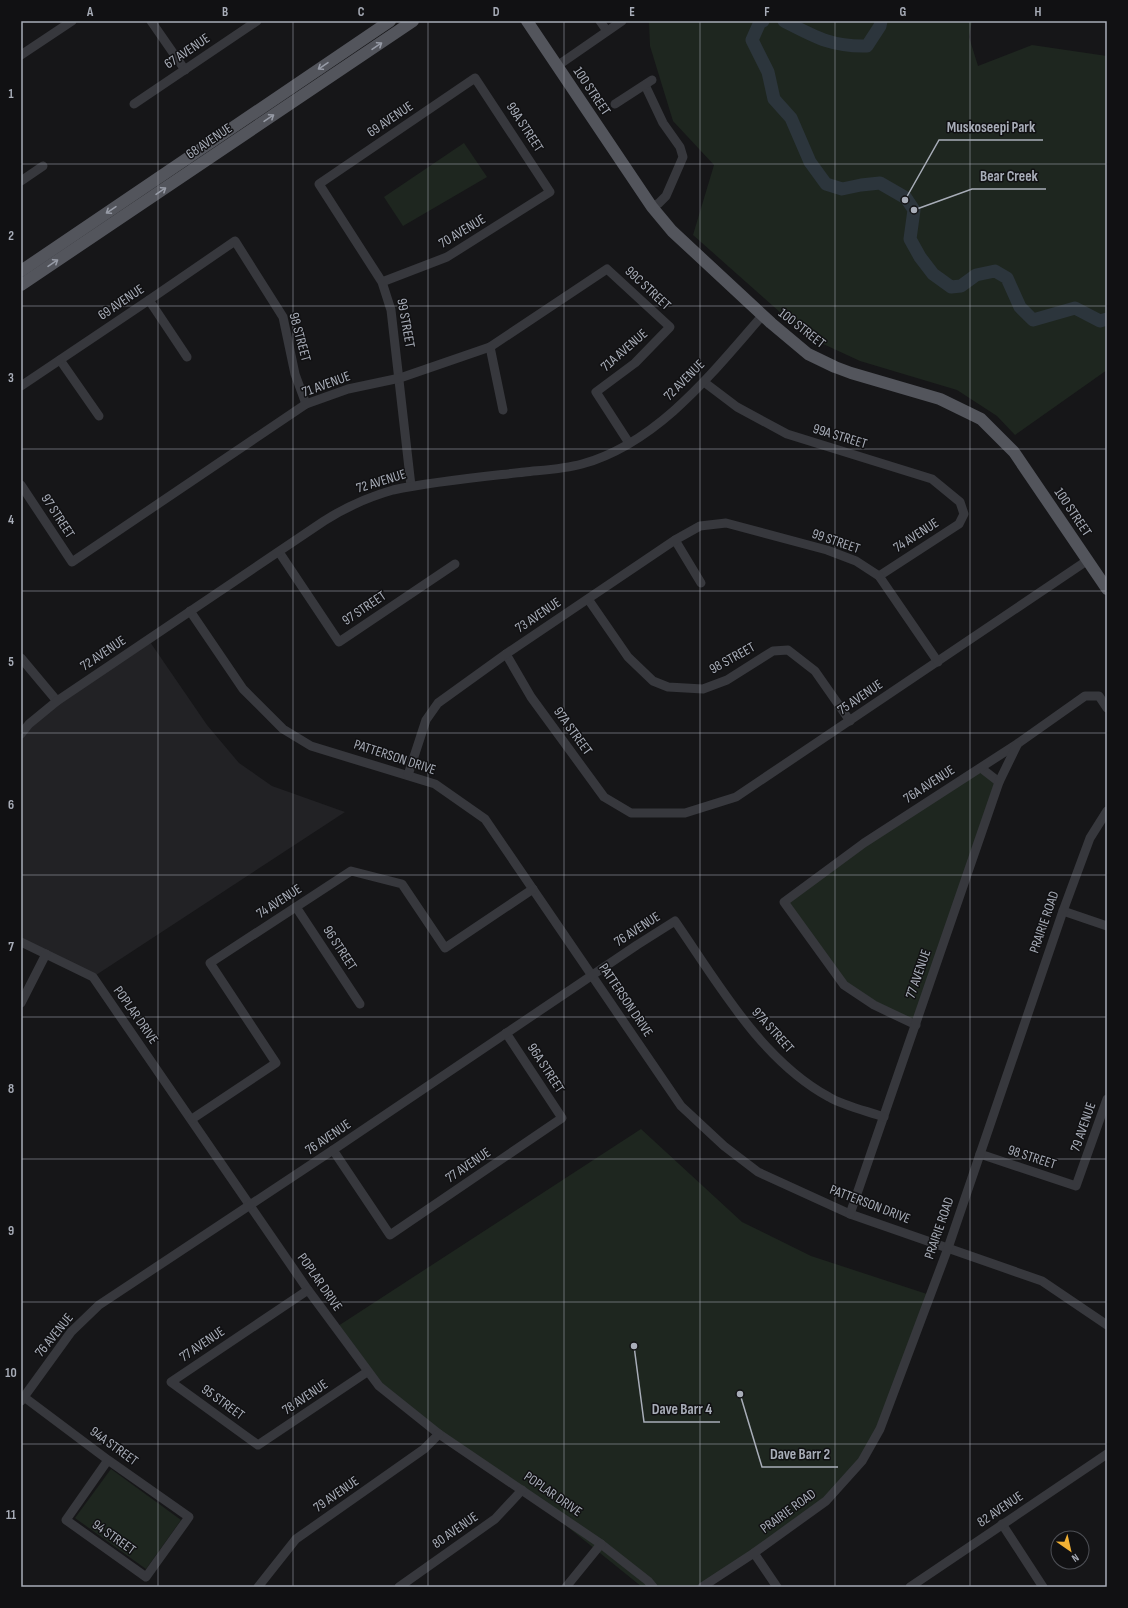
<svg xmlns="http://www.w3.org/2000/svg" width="1128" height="1608" font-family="'Sofia Sans Condensed',sans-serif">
  <rect width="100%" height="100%" fill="#161618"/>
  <polygon fill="#222225" points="148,639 207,725 239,763 272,786 345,812 93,977 21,942 21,734 29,724"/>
  <g fill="#1e261f">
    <polygon points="649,21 972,21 969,37 978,66 1032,45 1107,56 1107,370 1015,435 997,416 957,390 860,361 808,337 693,235 714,165 673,121 650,46"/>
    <polygon points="464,143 487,177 403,226 384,197"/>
    <polygon points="981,768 999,782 916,1025 844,985 784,902"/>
    <polygon points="641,1129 742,1222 811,1256 930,1295 880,1431 854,1469 806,1520 704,1587 642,1587 522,1490 379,1386 335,1328"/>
    <polygon points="111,1469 181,1520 146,1569 75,1518"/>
  </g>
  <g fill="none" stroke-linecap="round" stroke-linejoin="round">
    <g stroke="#2c353c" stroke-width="13">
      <polyline points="763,21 760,22 752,40 768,72 774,99 791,118 810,162 826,184 842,189 861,185 880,183 906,198 914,210 910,239 920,257 933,274 951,287 961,286 976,275 995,271 1007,278 1020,307 1033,320 1075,308 1100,321 1107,319"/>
      <path d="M 784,21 C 815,37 832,47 867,46 L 880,26 L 881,21"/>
    </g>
    <g stroke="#37383d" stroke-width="9">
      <polyline points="151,21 185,70"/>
      <polyline points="600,21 607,31"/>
      <polyline points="21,55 72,21"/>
      <polyline points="557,66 622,21"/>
      <polyline points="645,85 663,123 680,147 683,157 666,196 659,203 652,207"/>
      <polyline points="134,104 257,21"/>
      <polyline points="615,104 652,80"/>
      <polyline points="21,181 43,166"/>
      <polyline points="382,282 447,257 550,192 475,78 319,184 382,282 391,310 411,486"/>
      <polyline points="149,300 187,357"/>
      <polyline points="490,347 503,410"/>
      <polyline points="60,360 99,416"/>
      <polyline points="704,382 737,407 787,434 932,479 960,502 964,514 959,524 879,576"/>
      <polyline points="21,386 149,300 235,241 283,317 295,374 306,404"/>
      <polyline points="21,485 72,562 306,404 348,389 400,378 490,347 607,269 670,327 635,363 596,392 629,443"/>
      <polyline points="675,540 701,583"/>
      <polyline points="279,552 339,642 455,564"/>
      <polyline points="588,599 628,657 653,681 668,687 703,689 727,680 773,651 788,650 815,671 850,721"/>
      <polyline points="190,611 243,689 283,729 311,746 435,784 485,819 681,1106 724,1146 758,1172 850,1214 1042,1281 1107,1325"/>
      <polyline points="506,654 531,697 604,797 631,813 685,813 736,797 1088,560"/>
      <polyline points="21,658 57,701"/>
      <path d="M 21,734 L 29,724 L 57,701 L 324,521 C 346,507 368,497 393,490 C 436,481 481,477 525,472 C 544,470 564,469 582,464 C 658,443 713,372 762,316"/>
      <polyline points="981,768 999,782"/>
      <polyline points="408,775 426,720 438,703 506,654 675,540 700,526 726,523 827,550 856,561 879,576 938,662"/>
      <polyline points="296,907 360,1004"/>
      <polyline points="1063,911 1107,926"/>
      <polyline points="21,942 93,977 308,1290 379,1386 439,1434 601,1544 648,1581 653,1587"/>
      <polyline points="21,1003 46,954"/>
      <polyline points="916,1025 874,1005 844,985 784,902 864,843 1017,744 1085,696 1099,696 1107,708"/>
      <polyline points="192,1119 276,1063 210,963 351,871 402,884 445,948 533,889"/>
      <polyline points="333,1150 390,1235 562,1118 506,1033"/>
      <polyline points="980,1154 1076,1186 1107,1099"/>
      <polyline points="850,1214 999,782 1017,745"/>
      <polyline points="308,1290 171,1382 258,1445 367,1372"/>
      <polyline points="24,1397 108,1460 189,1517 146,1577 66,1520 108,1460"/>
      <path d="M 21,1401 L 71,1332 L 99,1305 L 333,1150 L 637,945 L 675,921 C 718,983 761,1060 829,1097 C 844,1106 867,1111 884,1117"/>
      <polyline points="1002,1524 1043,1587"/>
      <polyline points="754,1553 777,1587"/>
      <polyline points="258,1587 296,1539 424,1449 439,1434"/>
      <polyline points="399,1587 495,1519 522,1490"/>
      <polyline points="566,1587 601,1544"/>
      <polyline points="702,1587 754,1553 826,1501 862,1461 880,1429 948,1248 1063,911 1090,838 1107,811"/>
      <polyline points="910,1587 1107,1454"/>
    </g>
    <g stroke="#53555c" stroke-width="12">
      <polyline points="527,21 652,207 672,231 771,323 808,354 835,367 851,373 940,399 981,419 1014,452 1107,589"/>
      <polyline points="21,271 390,21"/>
      <polyline points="21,285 413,21"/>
    </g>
  </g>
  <defs><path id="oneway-shaft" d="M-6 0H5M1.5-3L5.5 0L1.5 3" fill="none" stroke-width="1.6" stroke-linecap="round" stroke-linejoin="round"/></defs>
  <g stroke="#979ba6">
    <use href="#oneway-shaft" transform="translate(377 46) rotate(-34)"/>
    <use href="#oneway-shaft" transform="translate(323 66) rotate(146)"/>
    <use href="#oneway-shaft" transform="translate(269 118) rotate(-34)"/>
    <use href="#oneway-shaft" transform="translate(161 191) rotate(-34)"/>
    <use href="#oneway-shaft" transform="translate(111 210) rotate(146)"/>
    <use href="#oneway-shaft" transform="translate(53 263) rotate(-34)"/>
  </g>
  <path fill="none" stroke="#a8adb8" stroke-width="1" stroke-opacity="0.55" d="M 158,21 L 158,1587M 293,21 L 293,1587M 428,21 L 428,1587M 564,21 L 564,1587M 700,21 L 700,1587M 835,21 L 835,1587M 970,21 L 970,1587M 21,164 L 1107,164M 21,306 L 1107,306M 21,449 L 1107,449M 21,591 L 1107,591M 21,733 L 1107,733M 21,875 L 1107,875M 21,1017 L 1107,1017M 21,1159 L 1107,1159M 21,1302 L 1107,1302M 21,1444 L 1107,1444"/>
  <g text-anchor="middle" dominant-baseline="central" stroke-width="3" stroke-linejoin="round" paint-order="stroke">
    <g font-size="14" fill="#a8adb8" stroke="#111113">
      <text transform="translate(187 51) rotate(-34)">67 AVENUE</text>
      <text transform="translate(592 91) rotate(56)">100 STREET</text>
      <text transform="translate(390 119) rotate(-34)">69 AVENUE</text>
      <text transform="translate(525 127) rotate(57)">99A STREET</text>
      <text transform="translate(209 141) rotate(-34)">68 AVENUE</text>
      <text transform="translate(462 231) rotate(-31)">70 AVENUE</text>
      <text transform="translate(648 288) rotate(43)">99C STREET</text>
      <text transform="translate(121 302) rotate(-34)">69 AVENUE</text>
      <text transform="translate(406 323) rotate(80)">99 STREET</text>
      <text transform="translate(802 328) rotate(38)">100 STREET</text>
      <text transform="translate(300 337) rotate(75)">98 STREET</text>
      <text transform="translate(624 350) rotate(-41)">71A AVENUE</text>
      <text transform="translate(684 380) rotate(-45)">72 AVENUE</text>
      <text transform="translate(326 384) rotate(-20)">71 AVENUE</text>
      <text transform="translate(840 436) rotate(17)">99A STREET</text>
      <text transform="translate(381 481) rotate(-17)">72 AVENUE</text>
      <text transform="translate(1073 512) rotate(56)">100 STREET</text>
      <text transform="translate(58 516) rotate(57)">97 STREET</text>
      <text transform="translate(916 535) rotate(-33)">74 AVENUE</text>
      <text transform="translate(836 541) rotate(19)">99 STREET</text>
      <text transform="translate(364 608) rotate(-34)">97 STREET</text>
      <text transform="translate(538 615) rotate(-34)">73 AVENUE</text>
      <text transform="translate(103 653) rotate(-34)">72 AVENUE</text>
      <text transform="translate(732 658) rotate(-29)">98 STREET</text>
      <text transform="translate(860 697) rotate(-34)">75 AVENUE</text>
      <text transform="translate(573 731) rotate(54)">97A STREET</text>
      <text transform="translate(395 757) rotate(18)">PATTERSON DRIVE</text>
      <text transform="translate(929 784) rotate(-33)">76A AVENUE</text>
      <text transform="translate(279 901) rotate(-33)">74 AVENUE</text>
      <text transform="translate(1044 922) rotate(-71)">PRAIRIE ROAD</text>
      <text transform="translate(637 929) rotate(-33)">76 AVENUE</text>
      <text transform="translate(340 948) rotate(57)">96 STREET</text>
      <text transform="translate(918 974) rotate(-71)">77 AVENUE</text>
      <text transform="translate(626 1000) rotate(56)">PATTERSON DRIVE</text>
      <text transform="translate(136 1015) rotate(55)">POPLAR DRIVE</text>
      <text transform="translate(773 1030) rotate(48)">97A STREET</text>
      <text transform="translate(546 1068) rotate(57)">96A STREET</text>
      <text transform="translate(1083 1127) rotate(-71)">79 AVENUE</text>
      <text transform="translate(328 1137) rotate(-34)">76 AVENUE</text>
      <text transform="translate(1032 1157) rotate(18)">98 STREET</text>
      <text transform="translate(468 1165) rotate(-34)">77 AVENUE</text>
      <text transform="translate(870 1204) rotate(21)">PATTERSON DRIVE</text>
      <text transform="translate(939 1228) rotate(-71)">PRAIRIE ROAD</text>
      <text transform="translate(320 1282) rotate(55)">POPLAR DRIVE</text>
      <text transform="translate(54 1335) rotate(-51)">76 AVENUE</text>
      <text transform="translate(202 1344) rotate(-34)">77 AVENUE</text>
      <text transform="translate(305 1397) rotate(-34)">78 AVENUE</text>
      <text transform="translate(223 1402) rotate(36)">95 STREET</text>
      <text transform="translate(114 1446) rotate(36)">94A STREET</text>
      <text transform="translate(336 1494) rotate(-35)">79 AVENUE</text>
      <text transform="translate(553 1494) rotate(35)">POPLAR DRIVE</text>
      <text transform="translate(1000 1509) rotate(-34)">82 AVENUE</text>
      <text transform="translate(788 1511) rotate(-36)">PRAIRIE ROAD</text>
      <text transform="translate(455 1530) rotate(-35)">80 AVENUE</text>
      <text transform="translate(114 1537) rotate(35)">94 STREET</text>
    </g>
  </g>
  <path fill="none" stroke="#a8adb8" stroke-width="1.5" d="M905 200L939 140H1043M914 210L972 189H1046M634 1346L644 1422H720M740 1394L762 1467H838"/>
  <g fill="#a8adb8" stroke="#111113" stroke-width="1.5">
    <circle cx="905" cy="200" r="4"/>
    <circle cx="914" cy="210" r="4"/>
    <circle cx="634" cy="1346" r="4"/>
    <circle cx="740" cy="1394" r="4"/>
  </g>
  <g font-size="15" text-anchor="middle" font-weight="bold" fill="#a8adb8" stroke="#111113" stroke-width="3" stroke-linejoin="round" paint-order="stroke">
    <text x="991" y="132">Muskoseepi Park</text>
    <text x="1009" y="181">Bear Creek</text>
    <text x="682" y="1414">Dave Barr 4</text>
    <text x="800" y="1459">Dave Barr 2</text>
  </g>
  <rect width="1128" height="1608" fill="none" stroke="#111113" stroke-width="44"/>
  <g transform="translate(1070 1550) rotate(146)"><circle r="19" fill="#111113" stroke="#4d4f55"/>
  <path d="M0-3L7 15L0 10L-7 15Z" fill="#f2b134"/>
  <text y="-6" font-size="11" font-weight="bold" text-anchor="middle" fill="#a8adb8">N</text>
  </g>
  <rect x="22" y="22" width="1084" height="1564" fill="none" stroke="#a8adb8" stroke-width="1.5"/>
  <g font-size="13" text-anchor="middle" font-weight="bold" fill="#a8adb8">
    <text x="90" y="16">A</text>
    <text x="225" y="16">B</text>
    <text x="361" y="16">C</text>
    <text x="496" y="16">D</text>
    <text x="632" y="16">E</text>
    <text x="767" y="16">F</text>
    <text x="903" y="16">G</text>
    <text x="1038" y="16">H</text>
    <text x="11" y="98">1</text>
    <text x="11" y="240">2</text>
    <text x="11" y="382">3</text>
    <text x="11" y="524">4</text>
    <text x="11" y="666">5</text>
    <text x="11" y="809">6</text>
    <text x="11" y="951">7</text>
    <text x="11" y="1093">8</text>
    <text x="11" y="1235">9</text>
    <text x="11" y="1377">10</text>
    <text x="11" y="1519">11</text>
  </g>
</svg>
